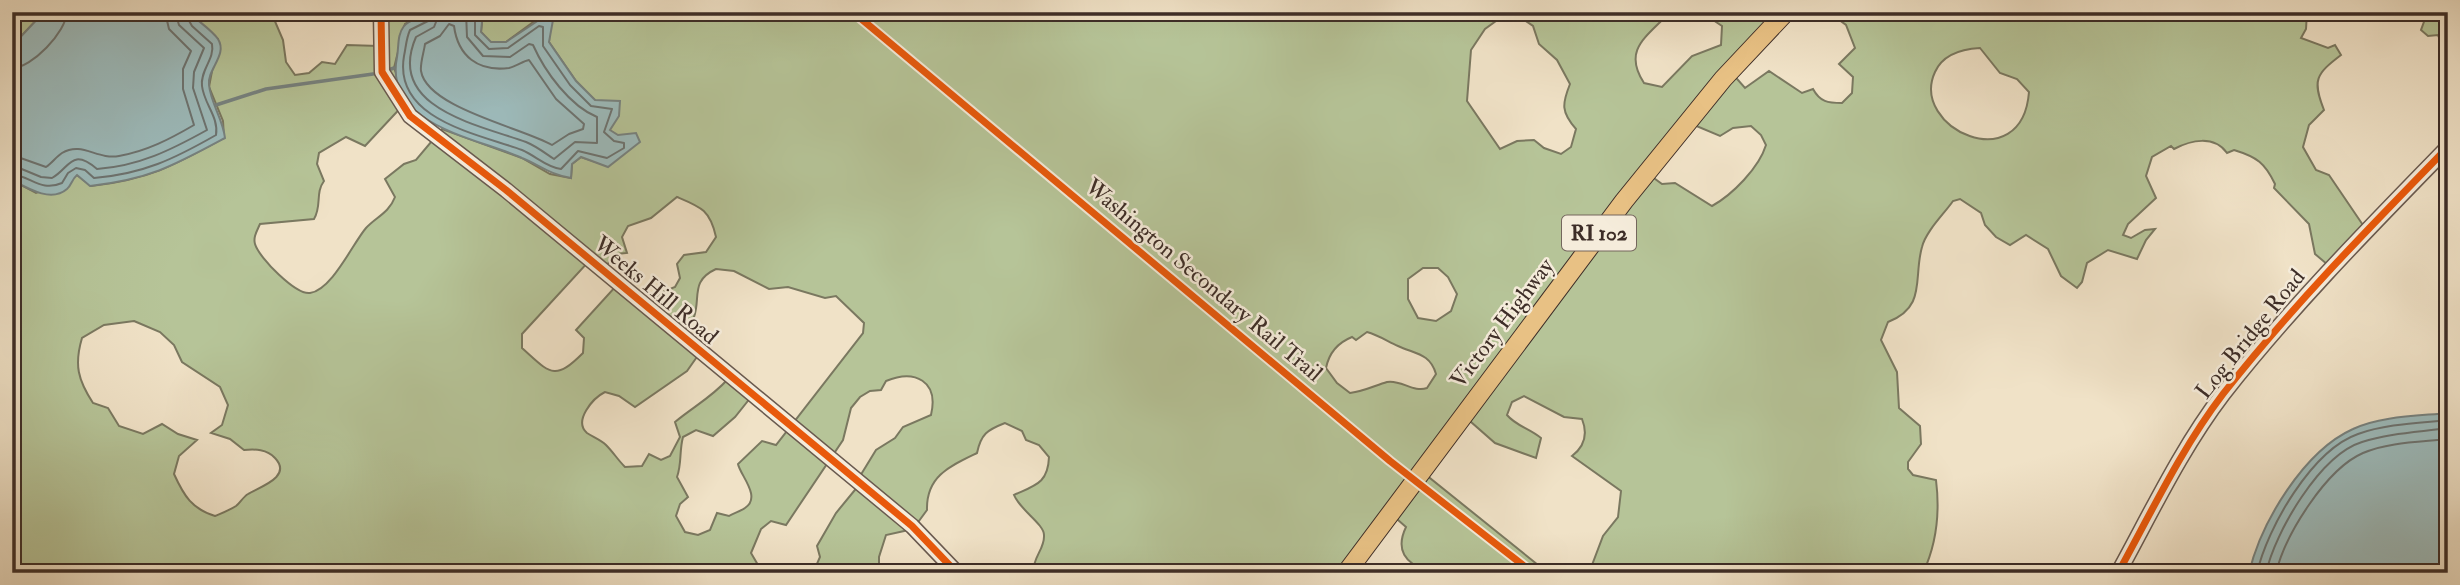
<svg xmlns="http://www.w3.org/2000/svg" width="2460" height="585" font-family="'IM FELL Double Pica',serif">
  <rect width="100%" height="100%" fill="#f0e2c7"/>
  <filter id="stains"><feTurbulence type="fractalNoise" baseFrequency=".00286" numOctaves="4"/><feColorMatrix values="0 0 0 0 .2 0 0 0 0 .09 0 0 0 0 .02 0 0 0 .5 -.17"/></filter>
  <radialGradient id="worn" r=".72"><stop offset=".6" stop-color="#630" stop-opacity="0"/><stop offset="1" stop-color="#630" stop-opacity=".3"/></radialGradient>
  <g fill="#b6c498" stroke="#7a7860" stroke-width="2" fill-rule="evenodd">
    <polygon points="12,12 44,12 12,46"/>
    <path d="M 189,12 L 271,12 L 283,40 L 286,62 L 295,75 L 309,73 L 322,62 L 335,64 L 347,45 L 379,46 L 380,12 L 427,12 L 405,24 L 394,68 L 407,101 L 365,146 L 346,137 L 319,153 L 317,164 L 324,181 C 315,193 322,206 314,219 L 260,224 C 257,231 253,237 255,244 C 259,258 296,295 310,293 C 332,290 353,243 366,228 C 376,217 389,213 395,197 L 385,179 L 404,164 L 416,160 L 442,129 L 522,158 L 550,174 L 571,178 L 572,164 L 581,157 L 608,166 L 618,136 L 609,130 L 595,100 L 576,81 L 549,42 L 551,12 L 1670,12 C 1647,37 1622,49 1644,83 L 1662,87 L 1692,56 L 1721,45 L 1722,26 L 1701,12 L 1784,12 L 1730,71 L 1745,88 L 1769,71 L 1802,93 L 1813,89 C 1820,102 1828,103 1842,103 L 1852,93 L 1853,77 L 1839,64 L 1855,48 L 1846,25 L 1838,19 L 1839,12 L 2307,12 L 2306,29 L 2301,38 L 2328,48 L 2335,45 L 2341,55 C 2316,74 2312,80 2324,110 L 2309,125 L 2303,147 L 2316,170 L 2329,175 L 2367,231 L 2328,265 L 2315,254 L 2309,224 L 2274,188 L 2275,184 C 2265,163 2257,157 2234,150 L 2227,153 C 2214,135 2191,140 2174,149 L 2171,146 L 2152,157 L 2146,176 L 2156,198 L 2128,224 L 2123,235 L 2131,238 L 2145,230 L 2155,229 L 2146,240 L 2137,259 L 2108,250 L 2087,263 L 2082,282 L 2077,288 L 2061,276 L 2048,249 L 2026,235 L 2010,245 L 1996,237 L 1985,225 L 1981,213 L 1960,199 L 1953,201 C 1944,214 1926,231 1922,247 C 1913,278 1927,307 1888,322 L 1881,340 L 1897,372 L 1899,408 L 1920,426 L 1921,444 L 1908,462 L 1908,469 L 1913,475 L 1936,480 C 1940,512 1937,543 1923,573 L 1589,573 L 1603,536 L 1618,517 L 1621,491 L 1572,456 C 1585,446 1588,434 1582,419 L 1564,417 L 1524,396 L 1512,402 L 1507,415 C 1516,426 1529,428 1541,438 L 1536,458 L 1495,443 L 1463,415 L 1420,470 L 1548,573 C 1526,573 1443,578 1428,572 C 1405,563 1395,550 1406,527 L 1390,513 L 1344,573 L 1033,573 C 1033,556 1045,549 1044,535 C 1044,524 1020,510 1014,495 C 1036,485 1048,483 1049,457 L 1039,445 L 1026,440 L 1022,431 L 1005,423 C 987,430 981,434 977,453 C 950,466 926,476 927,510 L 913,529 L 886,535 L 879,557 L 879,573 L 813,573 L 820,557 L 817,546 L 836,513 L 859,485 L 857,481 L 876,450 L 895,438 L 903,427 L 931,415 C 939,381 915,369 886,381 L 881,390 L 870,391 L 860,397 L 851,408 L 843,440 L 786,525 L 771,521 L 761,529 L 751,553 L 758,565 L 757,573 L 12,573 L 12,180 L 36,193 L 77,175 L 91,186 C 150,179 173,166 224,138 L 223,121 L 209,87 L 218,39 ZM 1503,16 L 1523,19 L 1533,26 L 1539,44 L 1557,60 L 1570,84 C 1562,104 1561,112 1576,129 L 1571,147 L 1561,154 L 1544,148 L 1534,140 L 1517,141 L 1500,149 L 1467,101 L 1471,50 L 1485,29 ZM 1980,48 L 2000,73 L 2017,79 L 2029,92 C 2022,180 1909,128 1935,72 C 1943,54 1962,49 1980,48 ZM 1687,122 L 1720,136 L 1733,128 L 1751,126 L 1761,135 L 1766,145 C 1759,168 1732,195 1712,206 L 1675,183 L 1662,184 L 1647,173 ZM 677,197 C 701,207 710,210 716,237 L 706,252 L 684,255 L 677,264 L 680,278 L 675,287 L 662,292 L 648,307 L 616,286 L 576,330 L 584,338 L 583,353 C 554,382 550,373 522,348 L 522,334 L 589,261 L 602,270 L 617,254 L 627,253 L 622,237 L 628,226 L 651,218 ZM 1423,268 L 1438,268 L 1448,277 L 1457,294 L 1451,311 L 1436,321 L 1418,318 L 1408,299 L 1408,279 ZM 716,269 L 734,271 L 769,289 L 788,287 L 825,298 L 836,296 L 864,323 L 863,333 L 776,445 L 762,441 L 738,464 C 740,475 762,497 745,508 C 741,511 734,513 729,516 L 717,513 L 710,530 L 698,535 L 685,532 L 676,516 L 680,504 L 688,497 L 677,477 C 682,463 679,452 683,437 L 696,430 L 713,436 L 735,417 L 751,397 L 728,379 C 712,397 693,407 675,422 L 680,437 L 670,456 L 661,460 L 649,454 L 642,466 L 625,467 C 618,460 613,452 606,445 C 601,440 593,437 587,433 C 573,421 593,398 605,392 L 619,396 L 635,407 L 687,371 L 699,354 L 679,335 C 684,330 691,323 694,317 C 701,297 690,281 716,269 ZM 134,321 L 160,332 L 174,345 L 182,362 L 220,387 L 228,405 L 222,425 L 211,433 L 230,439 L 244,450 C 255,449 267,449 275,458 C 293,477 259,487 248,494 C 243,497 240,503 236,506 C 230,510 222,513 215,516 C 192,509 184,496 174,474 L 179,456 L 197,440 L 178,434 L 162,424 L 143,434 L 119,426 L 108,408 L 93,403 C 78,380 74,365 82,338 L 104,325 ZM 1367,332 C 1378,335 1387,341 1398,346 C 1415,354 1430,353 1436,374 L 1427,388 C 1414,393 1400,379 1387,382 C 1376,385 1365,391 1350,393 L 1337,383 L 1326,368 C 1329,353 1337,343 1352,337 L 1356,340 Z"/>
    <polygon points="483,12 547,12 506,42 490,42 481,32"/>
    <polygon points="2422,12 2448,12 2448,59 2438,35 2428,36 2421,30 2425,19"/>
  </g>
  <g fill="#9dbcbd" stroke="#778381" stroke-width="2">
    <path d="M 44,12 L 189,12 C 197,21 211,29 218,39 C 228,55 207,69 209,85 C 211,104 223,119 225,138 C 173,166 150,179 90,186 L 77,175 C 72,179 71,186 67,189 C 51,203 27,188 12,180 L 12,46 Z"/>
    <path d="M 427,12 L 483,12 L 481,32 L 491,42 L 506,42 L 551,12 L 553,20 L 549,42 L 576,81 L 595,100 L 620,101 L 619,116 L 610,130 L 618,135 L 636,133 L 640,142 L 608,167 L 581,157 L 572,164 L 571,178 C 549,174 541,166 522,158 C 479,138 383,126 397,57 C 399,46 397,35 404,26 C 409,20 420,18 427,12 Z"/>
    <path d="M 2448,413 L 2448,573 L 2249,573 C 2261,522 2304,451 2353,429 C 2380,416 2418,416 2448,413 Z"/>
  </g>
  <g fill="none" stroke-linecap="round" stroke-linejoin="round">
    <g stroke="#6d7472" stroke-width="2">
      <path d="M 431,12 L 428,21 L 410,30 C 406,39 406,47 404,56 C 393,120 479,134 522,150 C 536,156 546,167 561,169 L 578,151 L 607,158 L 624,148 L 624,143 L 614,141 L 604,132 L 612,109 L 591,106 L 570,85 L 543,46 L 543,27 L 539,26 L 508,48 L 489,49 L 475,35 L 475,12"/>
      <path d="M 440,12 L 434,27 L 416,37 C 385,108 479,125 526,142 C 536,146 545,153 554,159 L 575,142 L 597,143 L 597,117 C 570,106 545,72 533,45 L 529,44 L 510,57 L 483,56 L 467,37 L 466,12"/>
      <path d="M 449,24 L 454,26 C 458,56 478,72 509,68 C 517,66 523,61 529,60 L 556,99 L 584,124 L 583,129 L 569,134 L 552,145 C 523,128 427,108 421,71 C 420,63 424,52 425,44 L 440,36 Z"/>
      <path d="M 12,68 C 32,68 66,32 67,12"/>
      <path d="M 12,155 L 46,167 C 52,163 56,157 62,153 C 82,141 97,160 119,156 C 147,151 170,139 194,125 L 183,89 L 183,69 L 191,51 L 169,29 L 165,12"/>
      <path d="M 12,165 L 41,177 L 52,178 C 70,168 71,147 97,169 C 139,166 171,150 207,130 L 193,88 L 194,72 L 204,48 L 179,25 L 175,12"/>
      <path d="M 12,174 C 32,177 41,192 62,183 L 68,173 L 76,168 L 85,170 L 94,178 C 143,174 174,159 216,135 C 219,117 204,104 202,86 C 200,70 215,59 212,44 L 192,26 L 184,12"/>
      <path d="M 2257,573 C 2267,528 2312,450 2358,434 C 2386,424 2419,423 2448,420"/>
      <path d="M 2266,573 C 2275,532 2320,455 2362,442 C 2389,433 2420,432 2448,428"/>
      <path d="M 2276,573 C 2285,535 2326,469 2363,453 C 2388,442 2421,442 2448,439"/>
    </g>
    <g stroke="#778381" stroke-width="3.5">
      <polyline points="391,69 394,68"/>
      <polyline points="216,105 266,89 373,74"/>
    </g>
    <g stroke="#6a5a4f" stroke-width="17">
      <g id="minor">
        <polyline points="381,12 382,72 410,116 506,190 912,526 957,573"/>
        <polyline points="12,18 15,12"/>
        <path d="M 2118,573 C 2151,513 2181,449 2223,394 C 2292,306 2370,227 2448,147"/>
      </g>
    </g>
    <g stroke="#3d2d27" stroke-width="20">
      <polyline id="major" points="1346,573 1624,201 1723,79 1786,12"/>
    </g>
    <use href="#minor" stroke="#f5ecdb" stroke-width="14"/>
    <use href="#major" stroke="#e8c184" stroke-width="18"/>
    <g stroke="#f5ecdb" stroke-width="11">
      <g id="cycleway">
        <polyline points="381,12 382,72 410,116 506,190 912,526 957,573"/>
        <polyline points="853,12 1390,461 1533,573"/>
        <path d="M 2118,573 C 2151,513 2181,449 2223,394 C 2292,306 2370,227 2448,147"/>
      </g>
    </g>
    <use href="#cycleway" stroke="#e8590c" stroke-width="7"/>
  </g>
  <g text-anchor="middle" dominant-baseline="central" stroke-width="5" stroke-linejoin="round" paint-order="stroke">
    <rect fill="#f5ecdb" stroke="#74665d" stroke-width="2" x="1562" y="215.5" width="74" height="35" rx="5"/>
    <g font-size="21" font-weight="bold" fill="#3d2d27">
      <text x="1599" y="233">RI 102</text>
    </g>
    <g font-size="23" fill="#3d2d27" stroke="#f5ecdb">
      <text transform="translate(1204 280) rotate(40)">Washington Secondary Rail Trail</text>
      <text transform="translate(656 290) rotate(40)">Weeks Hill Road</text>
      <text transform="translate(1502 323) rotate(-53)">Victory Highway</text>
      <text transform="translate(2250 334) rotate(-51)">Log Bridge Road</text>
    </g>
  </g>
  <rect width="2460" height="585" fill="none" stroke="#f0e2c7" stroke-width="42"/>
  <rect x="14" y="14" width="2432" height="557" fill="none" stroke="#3d2d27" stroke-width="3.5"/>
  <rect x="21" y="21" width="2418" height="543" fill="none" stroke="#3d2d27" stroke-width="2"/>
  <rect width="100%" height="100%" filter="url(#stains)"/>
  <rect width="100%" height="100%" fill="url(#worn)"/>
</svg>
